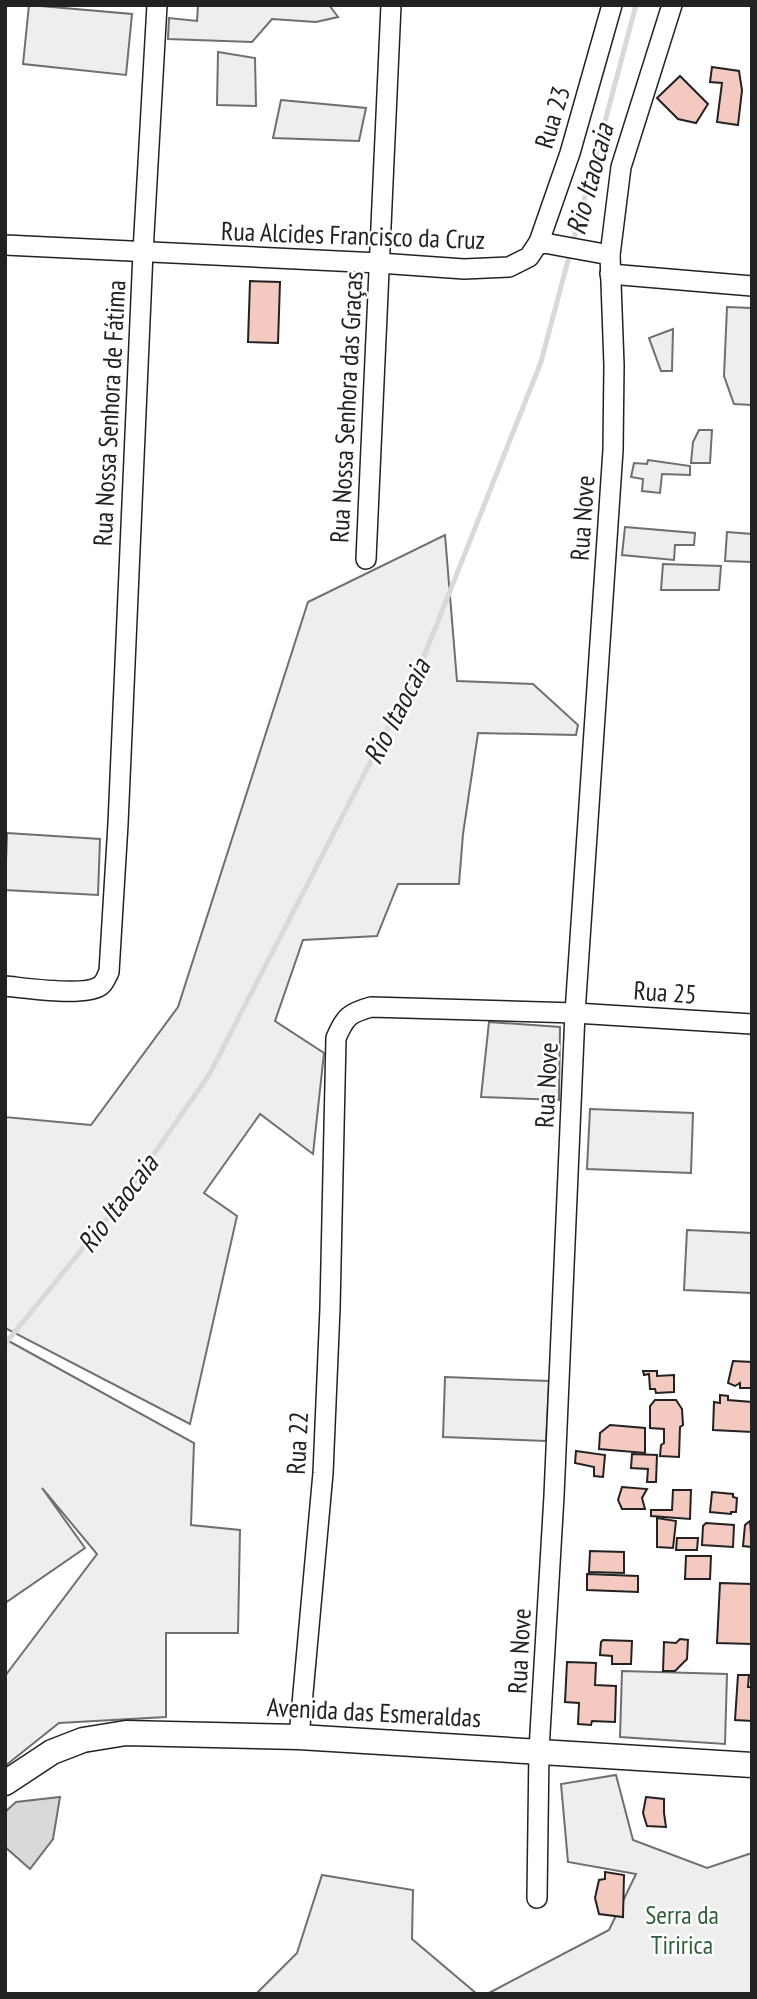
<svg xmlns="http://www.w3.org/2000/svg" width="757" height="1999" font-family="'PT Sans Narrow',sans-serif">
  <rect width="100%" height="100%" fill="#fff"/>
  <g fill="#eee" stroke="#6f6f6f" stroke-width="2">
    <polygon points="29,5 132,14 126,75 23,64"/>
    <polygon points="198,5 329,5 338,17 316,22 272,19 252,42 168,39 169,18 197,21"/>
    <polygon points="218,52 255,58 256,106 217,105"/>
    <polygon points="281,100 366,108 359,141 273,138"/>
    <polygon points="727,307 751,308 752,405 734,404 724,376"/>
    <polygon points="673,329 672,371 661,371 649,338"/>
    <polygon points="699,430 712,430 710,463 691,463 693,442"/>
    <polygon points="648,460 690,466 690,475 662,474 660,493 642,491 643,479 631,477 634,463 647,464"/>
    <polygon points="625,527 695,533 694,545 675,545 674,560 622,555"/>
    <polygon points="727,532 752,534 752,562 725,561"/>
    <polygon points="445,535 457,681 533,684 578,725 576,735 478,733 463,834 459,884 398,884 377,936 303,940 275,1021 324,1053 313,1154 260,1114 204,1193 237,1216 190,1424 5,1328 5,1117 91,1125 178,1007 308,602"/>
    <polygon points="663,564 721,566 719,590 661,590"/>
    <polygon points="7,833 100,839 98,895 5,890"/>
    <polygon points="489,1022 560,1027 559,1100 481,1097"/>
    <polygon points="590,1109 693,1113 691,1173 587,1169"/>
    <polygon points="687,1230 752,1233 752,1293 684,1290"/>
    <polygon points="5,1339 194,1443 191,1525 240,1530 238,1633 166,1633 166,1717 59,1723 5,1766 5,1676 97,1554 42,1488 85,1548 5,1603"/>
    <polygon points="445,1377 549,1381 546,1441 443,1437"/>
    <polygon points="622,1671 727,1674 725,1744 620,1737"/>
    <polygon points="616,1775 633,1840 707,1868 752,1853 752,1994 487,1994 609,1930 636,1874 568,1862 561,1784"/>
    <polygon points="322,1875 413,1890 412,1939 477,1994 256,1994 297,1953"/>
  </g>
  <polygon fill="#d9d9d9" stroke="#6f6f6f" stroke-width="2" points="60,1797 53,1839 30,1869 5,1847 5,1812 16,1802"/>
  <g fill="none" stroke-linecap="round" stroke-linejoin="round">
    <polyline stroke="#d9d9d9" stroke-width="5" points="5,1344 119,1204 209,1075 421,664 541,362 636,5"/>
  </g>
  <g fill="#f3c9c0" stroke="#222" stroke-width="2">
    <polygon points="712,67 739,71 742,90 738,125 717,122 722,83 710,82"/>
    <polygon points="680,76 708,104 696,123 678,119 657,98"/>
    <polygon points="250,281 280,282 278,343 248,342"/>
    <polygon points="733,1361 752,1362 752,1388 740,1388 740,1383 735,1386 728,1383"/>
    <polygon points="643,1371 657,1371 657,1376 674,1375 674,1392 656,1393 655,1389 650,1389 649,1374 644,1375"/>
    <polygon points="720,1395 728,1396 728,1400 752,1402 752,1432 713,1430 714,1402 720,1403"/>
    <polygon points="655,1400 676,1400 682,1409 683,1425 680,1427 679,1457 660,1456 661,1445 664,1443 664,1429 650,1428 650,1406"/>
    <polygon points="610,1425 645,1428 645,1453 599,1449 600,1433"/>
    <polygon points="576,1451 605,1455 603,1477 594,1476 594,1467 575,1463"/>
    <polygon points="632,1454 657,1455 656,1482 647,1482 648,1469 631,1468"/>
    <polygon points="622,1487 647,1489 642,1498 645,1509 622,1509 618,1500"/>
    <polygon points="673,1490 691,1490 690,1519 651,1516 651,1510 672,1510"/>
    <polygon points="712,1492 733,1494 733,1497 737,1498 736,1512 731,1512 731,1514 710,1512"/>
    <polygon points="657,1518 676,1521 673,1548 657,1547"/>
    <polygon points="750,1521 752,1547 743,1546 745,1525"/>
    <polygon points="706,1523 734,1525 733,1547 702,1545 703,1526"/>
    <polygon points="677,1538 698,1538 697,1550 676,1550"/>
    <polygon points="590,1551 624,1552 624,1573 589,1572"/>
    <polygon points="686,1556 711,1556 710,1579 685,1579"/>
    <polygon points="587,1574 638,1576 638,1592 587,1590"/>
    <polygon points="720,1583 752,1584 752,1644 717,1643"/>
    <polygon points="680,1639 688,1640 687,1659 675,1671 663,1671 664,1642 676,1643"/>
    <polygon points="603,1640 632,1641 631,1664 612,1664 612,1656 600,1655 601,1642"/>
    <polygon points="567,1662 596,1663 595,1685 616,1686 615,1722 592,1721 591,1725 578,1724 579,1703 565,1702"/>
    <polygon points="738,1675 749,1675 748,1687 752,1687 752,1721 735,1720"/>
    <polygon points="646,1797 664,1799 664,1813 666,1827 647,1826 643,1813"/>
    <polygon points="605,1872 624,1875 623,1917 599,1914 595,1898 599,1880 605,1879"/>
  </g>
  <g fill="none" stroke-linecap="round" stroke-linejoin="round">
    <g stroke="#222" stroke-width="22">
      <g id="minor">
        <polyline points="539,242 570,153 612,5"/>
        <polyline points="5,245 379,263 464,269 509,267 529,257 539,242 610,255 614,365 613,450 575,1013 554,1496 539,1750 537,1898"/>
        <polyline points="610,255 621,167 672,5"/>
        <polyline points="610,274 752,286"/>
        <polyline points="366,559 391,5"/>
        <path d="M 5,986 C 26,988 84,997 100,986 C 105,983 106,977 109,972 L 118,824 L 143,252 L 157,5"/>
        <path d="M 299,1737 L 323,1473 L 330,1308 L 336,1038 C 345,1017 349,1013 371,1007 L 575,1013 L 752,1024"/>
      </g>
    </g>
    <g stroke="#222" stroke-width="27">
      <polyline id="major" points="5,1783 52,1752 83,1740 126,1733 299,1737 752,1765"/>
    </g>
    <use href="#minor" stroke="#fff" stroke-width="19"/>
    <use href="#major" stroke="#fff" stroke-width="24"/>
  </g>
  <g text-anchor="middle" dominant-baseline="central" stroke-width="5" stroke-linejoin="round" paint-order="stroke">
    <g font-size="26" fill="#222" stroke="#fff">
      <text transform="translate(552 117) rotate(-73)">Rua 23</text>
      <text transform="translate(353 235) rotate(2)">Rua Alcides Francisco da Cruz</text>
      <text transform="translate(346 407) rotate(-87)">Rua Nossa Senhora das Graças</text>
      <text transform="translate(109 413) rotate(-87)">Rua Nossa Senhora de Fátima</text>
      <text transform="translate(582 518) rotate(-86)">Rua Nove</text>
      <text transform="translate(665 992) rotate(4)">Rua 25</text>
      <text transform="translate(546 1085) rotate(-87)">Rua Nove</text>
      <text transform="translate(297 1443) rotate(-87)">Rua 22</text>
      <text transform="translate(519 1651) rotate(-87)">Rua Nove</text>
      <text transform="translate(374 1712) rotate(3)">Avenida das Esmeraldas</text>
    </g>
    <g font-size="26" fill="#2f5e38" stroke="#fff">
      <text x="682" y="1914">Serra da<tspan x="682" dy="30">Tiririca</tspan></text>
    </g>
    <g font-size="28" font-style="italic" fill="#222" stroke="#fff">
      <text transform="translate(589 179) rotate(-75)">Rio Itaocaia</text>
      <text transform="translate(396 711) rotate(-63)">Rio Itaocaia</text>
      <text transform="translate(117 1203) rotate(-53)">Rio Itaocaia</text>
    </g>
  </g>
  <rect width="757" height="1999" fill="none" stroke="#222222" stroke-width="14"/>
</svg>
